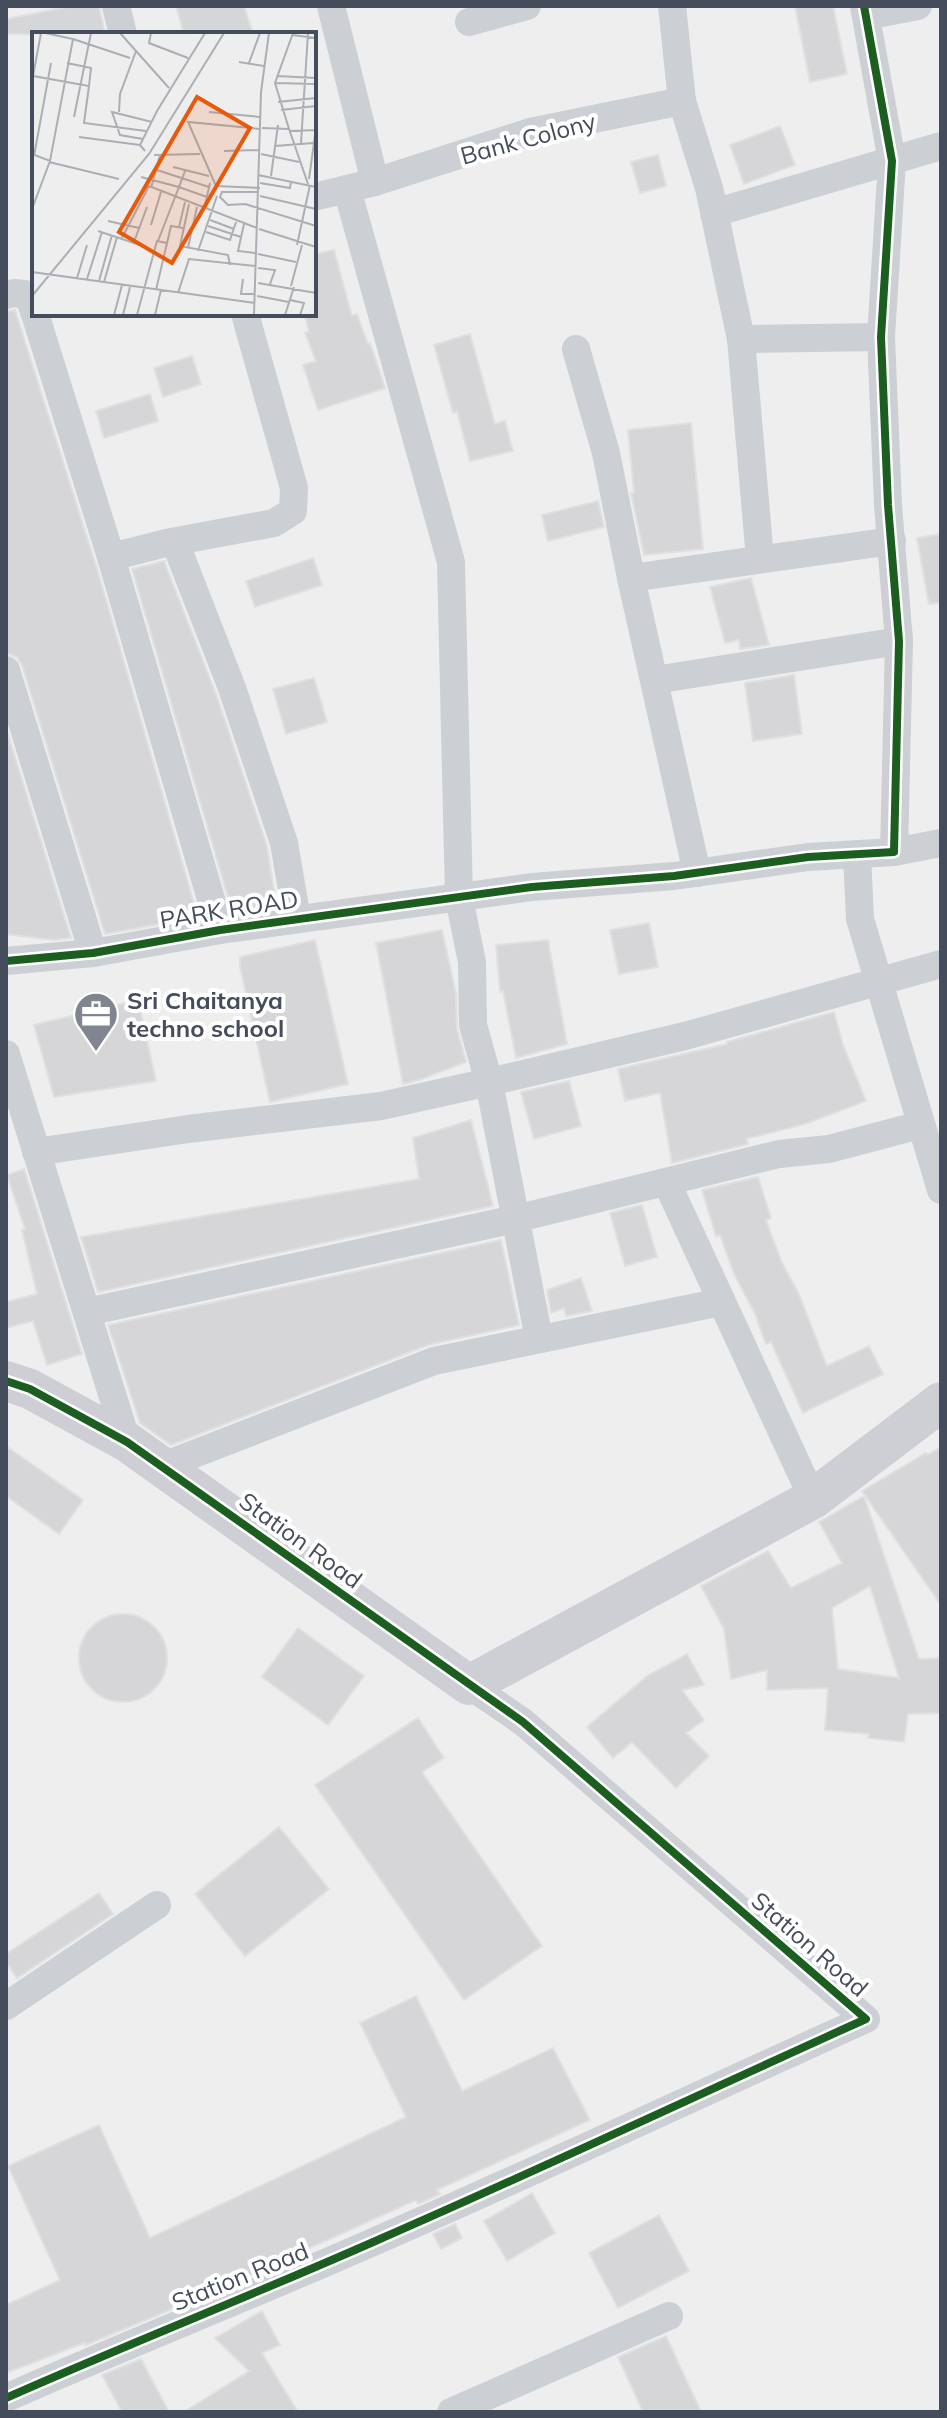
<svg xmlns="http://www.w3.org/2000/svg" width="947" height="2418" font-family="Mulish,sans-serif">
  <rect width="100%" height="100%" fill="#efeeee"/>
  <g fill="#d6d6d9" stroke="#e0e0e1" stroke-width="2" fill-rule="evenodd">
    <polygon points="72,6 99,6 105,34 6,34 6,19"/>
    <polygon points="176,6 244,6 253,34 184,34"/>
    <polygon points="795,6 833,6 847,74 810,82"/>
    <polygon points="780,126 795,165 744,184 730,145"/>
    <polygon points="658,155 666,186 640,193 631,162"/>
    <polygon points="334,250 352,316 357,314 368,344 370,343 385,388 318,410 303,365 316,361 305,333 309,331 304,314 314,314 314,254"/>
    <polygon points="15,310 98,572 198,917 105,934 22,665 17,657 6,653 6,312"/>
    <polygon points="470,334 495,424 505,421 513,451 470,461 457,411 453,413 434,345"/>
    <polygon points="192,356 201,384 163,397 154,368"/>
    <polygon points="150,394 158,421 104,438 96,411"/>
    <polygon points="691,423 703,549 644,555 631,493 634,492 628,430"/>
    <polygon points="598,501 604,527 548,541 542,515"/>
    <polygon points="941,534 941,603 929,604 917,538"/>
    <polygon points="313,558 322,585 255,607 246,581"/>
    <polygon points="164,561 216,694 267,846 276,903 232,911 132,569"/>
    <polygon points="751,578 769,645 740,649 739,640 725,643 710,587"/>
    <polygon points="794,675 802,734 753,741 745,683"/>
    <polygon points="314,678 327,722 286,734 273,689"/>
    <polygon points="6,728 71,938 53,940 6,934"/>
    <polygon points="649,923 658,967 619,974 610,930"/>
    <polygon points="442,930 456,994 457,1029 466,1062 422,1079 403,1084 376,943"/>
    <polygon points="315,940 348,1084 270,1102 240,967 240,957"/>
    <polygon points="548,940 567,1044 516,1058 503,991 500,992 496,945"/>
    <polygon points="138,1000 156,1081 54,1097 34,1025"/>
    <polygon points="834,1012 843,1045 866,1101 805,1124 746,1139 748,1144 672,1163 660,1093 625,1101 618,1069 727,1044 727,1042"/>
    <polygon points="569,1081 581,1126 534,1139 521,1092"/>
    <polygon points="471,1120 493,1206 98,1292 81,1237 419,1179 413,1138"/>
    <polygon points="24,1169 82,1354 47,1365 33,1321 6,1328 6,1302 37,1294 22,1230 25,1229 7,1175"/>
    <polygon points="758,1177 771,1218 766,1220 782,1263 798,1292 827,1366 869,1346 883,1374 803,1413 771,1342 766,1344 755,1314 734,1274 720,1235 716,1236 702,1190"/>
    <polygon points="642,1205 657,1257 625,1266 610,1213"/>
    <polygon points="501,1240 519,1325 428,1345 171,1445 140,1423 108,1325"/>
    <polygon points="581,1278 592,1311 566,1316 564,1308 551,1313 547,1290"/>
    <polygon points="6,1446 83,1500 59,1534 6,1496"/>
    <polygon points="941,1447 941,1605 862,1491 926,1453 927,1455"/>
    <path d="M 864,1496 L 919,1659 L 941,1658 L 941,1713 L 908,1714 L 904,1742 L 868,1738 L 869,1734 L 825,1730 L 828,1688 L 767,1690 L 767,1670 L 731,1679 L 724,1629 L 701,1586 L 768,1551 L 791,1588 L 842,1563 L 819,1522 ZM 870,1586 L 899,1678 L 838,1669 L 832,1608 Z"/>
    <circle cx="123" cy="1658" r="44"/>
    <polygon points="298,1628 364,1676 328,1725 262,1677"/>
    <polygon points="687,1654 704,1685 682,1690 704,1720 686,1733 709,1756 676,1788 632,1742 613,1758 587,1727 647,1676"/>
    <polygon points="418,1718 444,1758 422,1772 542,1946 464,2000 315,1785"/>
    <polygon points="279,1827 329,1889 245,1956 195,1894"/>
    <polygon points="99,1893 113,1914 17,1978 6,1962 6,1954"/>
    <polygon points="416,1996 462,2091 553,2048 590,2120 437,2190 440,2194 418,2204 416,2200 213,2292 86,2345 84,2343 6,2373 6,2305 60,2280 8,2166 99,2125 150,2238 406,2117 360,2023"/>
    <polygon points="532,2193 555,2233 507,2261 484,2221"/>
    <polygon points="659,2215 689,2271 618,2308 589,2253"/>
    <polygon points="455,2224 462,2238 441,2249 433,2234"/>
    <polygon points="262,2311 280,2345 262,2353 298,2412 184,2412 249,2371 215,2338"/>
    <polygon points="666,2336 701,2412 643,2412 618,2357"/>
    <polygon points="141,2359 169,2412 122,2412 102,2375"/>
  </g>
  <g fill="none" stroke-linecap="round" stroke-linejoin="round">
    <g stroke="#cccfd3" stroke-width="28">
      <polyline points="116,6 123,34"/>
      <polyline points="672,6 682,101 709,188 741,339 760,559"/>
      <polyline points="866,16 918,6"/>
      <polyline points="469,22 527,6"/>
      <polyline points="375,182 530,132 682,101"/>
      <polyline points="314,197 375,182 331,6"/>
      <polyline points="714,213 941,146"/>
      <polyline points="6,295 14,293 24,294 31,302 34,312"/>
      <polyline points="35,314 111,557 220,930"/>
      <polyline points="741,339 881,337"/>
      <polyline points="576,349 606,453 631,578 697,873"/>
      <polyline points="175,542 232,688 284,843 297,919"/>
      <polyline points="111,557 166,543 274,523 293,511 294,488 245,314"/>
      <polyline points="631,578 892,541"/>
      <polyline points="6,670 93,953"/>
      <polyline points="655,680 899,641"/>
      <polyline points="894,852 941,843"/>
      <polyline points="857,855 860,919 941,1190"/>
      <polyline points="6,961 93,953 220,930 532,887 674,876 808,857 894,852 899,641 888,505 881,337 892,161 864,6"/>
      <polyline points="6,1054 127,1442"/>
      <polyline points="36,1152 188,1129 381,1106 489,1082 473,1025 472,962 459,898 451,562 347,189"/>
      <polyline points="667,1183 813,1499"/>
      <polyline points="87,1312 515,1219 779,1154 829,1149 920,1125"/>
      <polyline points="539,1339 489,1082 685,1036 941,964"/>
      <polyline points="163,1466 434,1361 721,1302"/>
      <polyline points="6,2006 157,1905"/>
      <path d="M 6,2398 C 130,2343 256,2294 380,2239 C 543,2168 704,2092 866,2019 L 523,1722 L 469,1685"/>
      <polyline points="451,2412 669,2316"/>
    </g>
    <polyline stroke="#cdcfd4" stroke-width="40" points="6,1381 30,1389 127,1442 469,1685 813,1499 941,1402"/>
    <g stroke="#fff" stroke-width="13">
      <g id="cycleway">
        <polyline points="6,961 93,953 220,930 532,887 674,876 808,857 894,852 899,641 888,505 881,337 892,161 864,6"/>
        <path d="M 6,1381 L 30,1389 L 127,1442 L 523,1722 L 866,2019 C 704,2092 543,2168 380,2239 C 256,2294 130,2343 6,2398"/>
      </g>
    </g>
    <use href="#cycleway" stroke="#1b5e20" stroke-width="8"/>
  </g>
  <defs>
    <g id="office-pin" transform="scale(2.3)"><path d="M0 17L-7.5 6A9.5 9.5 0 1 1 7.5 6Z" fill="#80858f" stroke="#fff"/><path d="M-6-3h4V-5.5h4V-3h4V5H-6ZM-1-4.5V-3h2v-1.5ZM-6 0V1H6V0Z" fill="#fff"/></g>
  </defs>
  <g fill-rule="evenodd">
    <use href="#office-pin" x="96" y="1014"/>
  </g>
  <g text-anchor="middle" dominant-baseline="central" stroke-width="8" stroke-linejoin="round" paint-order="stroke">
    <g font-size="24" fill="#454d5c" stroke="#fff">
      <text transform="translate(528 138) rotate(-15)">Bank Colony</text>
      <text transform="translate(229 909) rotate(-9)">PARK ROAD</text>
      <text transform="translate(301 1540) rotate(36)">Station Road</text>
      <text transform="translate(810 1944) rotate(41)">Station Road</text>
      <text transform="translate(240 2276) rotate(-22)">Station Road</text>
    </g>
    <g font-size="24" font-weight="bold" fill="#454d5c" stroke="#fff" text-anchor="start">
      <text x="127" y="1000">Sri Chaitanya<tspan x="127" dy="28">techno school</tspan></text>
    </g>
  </g>
  <g transform="translate(32 32)">
    <rect width="284" height="284" fill="#efeeee"/>
    <path fill="none" stroke="#abaeb4" stroke-width="2" d="M 88,1 L 137,56M 119,1 L 117,11 L 156,26M 260,3 L 284,6M 41,7 L 98,26M 207,30 L 232,34M 35,31 L 59,36 L 57,54M 217,31 L 228,1M 1,44 L 9,1M 245,44 L 284,46M 0,49 L 1,44 L 57,54 L 52,91 L 114,99M 243,51 L 284,52M 246,70 L 284,66M 249,78 L 284,74M 87,80 L 88,62 L 104,19M 177,80 L 228,85M 42,85 L 59,1M 230,96 L 257,97 L 276,152M 228,97 L 156,90 L 184,154 L 228,156M 257,97 L 243,51 L 261,1M 257,99 L 284,98M 47,105 L 108,113M 111,107 L 88,103 L 80,80 L 120,90M 269,111 L 276,1M 243,114 L 281,111M 113,119 L 108,113 L 125,79 L 173,1M 192,119 L 227,118M 0,122 L 18,129 L 41,7 L 13,1M 229,122 L 267,130M 122,123 L 168,122M 2,124 L 19,31M 17,130 L 87,147M 141,135 L 177,144M 125,138 L 177,155M 226,143 L 284,155M 239,144 L 246,93M 109,145 L 147,155 L 153,139M 277,147 L 284,96M 228,151 L 258,156 L 259,149M 119,156 L 128,123M 226,160 L 190,160 L 188,165 L 196,173 L 213,172 L 284,194M 228,164 L 284,177M 157,172 L 148,214 L 196,223 L 198,233M 0,177 L 18,129M 172,178 L 178,151M 178,188 L 202,197M 76,189 L 107,196M 212,192 L 206,219 L 223,221M 119,193 L 129,160M 176,194 L 209,205M 147,195 L 153,170M 227,197 L 284,215M 66,199 L 114,215M 174,200 L 198,208 L 204,190M 90,206 L 117,154 L 225,196M 126,209 L 147,155 L 175,165M 102,210 L 115,175M 265,213 L 278,153M 156,216 L 165,175M 166,219 L 185,164M 226,222 L 264,230M 226,236 L 243,238 L 238,252M 0,240 L 223,271M 45,246 L 55,213M 55,247 L 70,200M 211,247 L 209,262 L 222,262M 67,249 L 80,203M 72,250 L 85,205M 226,251 L 284,261M 259,254 L 270,213M 124,258 L 139,194 L 151,196M 146,261 L 157,227 L 223,234M 0,264 L 117,122 L 192,1M 225,264 L 257,270M 258,268 L 272,271 L 268,283M 82,283 L 90,253M 91,283 L 98,255M 105,283 L 125,209 L 135,211M 123,283 L 129,258M 222,283 L 229,60 L 237,1M 253,283 L 262,255"/>
    <path fill="#e8590c" fill-opacity="0.15" stroke="#e8590c" stroke-width="4" d="M 165,65 L 218,96 L 140,231 L 87,200 Z"/>
    <rect width="284" height="284" fill="none" stroke="#454d5c" stroke-width="4"/>
  </g>
  <rect width="947" height="2418" fill="none" stroke="#454d5c" stroke-width="16"/>
</svg>
